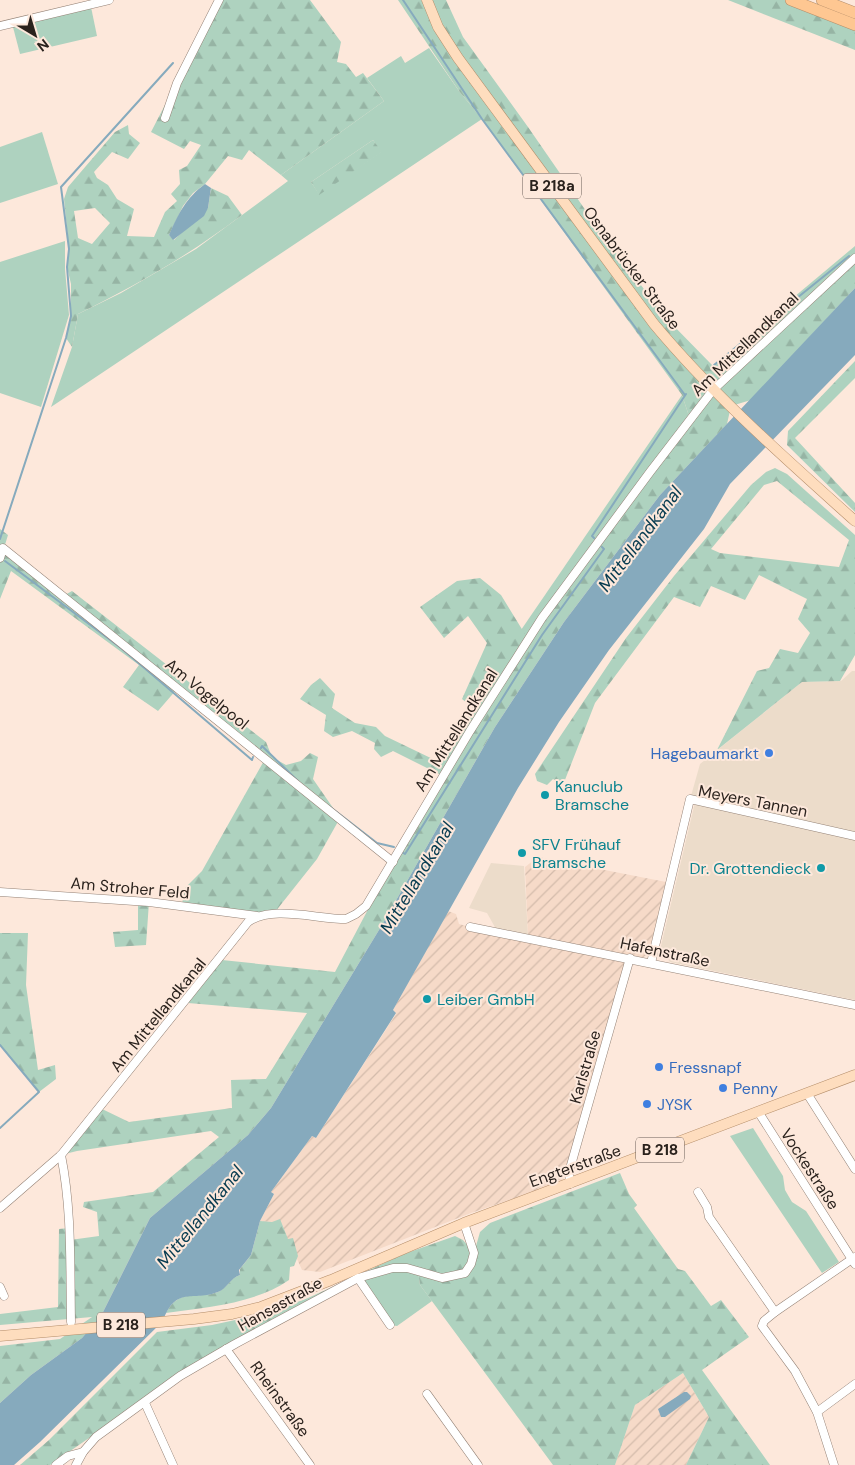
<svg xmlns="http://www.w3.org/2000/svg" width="855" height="1465" font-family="'DM Sans',sans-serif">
  <defs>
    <pattern id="industrial-furrows" width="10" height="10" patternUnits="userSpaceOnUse" patternTransform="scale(1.25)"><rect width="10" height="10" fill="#f6dac8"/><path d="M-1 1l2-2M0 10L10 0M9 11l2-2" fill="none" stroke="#d3bbab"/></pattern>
    <pattern id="forest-firs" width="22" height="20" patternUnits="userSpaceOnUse" patternTransform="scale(1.25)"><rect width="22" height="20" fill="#aed2bf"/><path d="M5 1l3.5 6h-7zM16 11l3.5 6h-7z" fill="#96b4a4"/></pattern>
  </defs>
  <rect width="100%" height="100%" fill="#fde8db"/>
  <g fill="#ecdcca">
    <polygon points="852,671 855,671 855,1000 670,962 660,950 696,798 691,796 700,764 802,682 841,681"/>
    <polygon points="491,863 524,866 528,935 496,929 487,913 469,908"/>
  </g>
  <g fill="url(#industrial-furrows)">
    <polygon points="538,857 666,882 650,953 640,959 528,935 525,867"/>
    <polygon points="448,911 456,914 459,924 470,927 630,958 566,1172 562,1182 471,1213 320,1272 302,1270 288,1239 272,1222 260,1221 274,1194 271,1192 312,1136 316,1138 396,1014 393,1010"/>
    <polygon points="683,1373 709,1417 686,1465 615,1465 635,1405"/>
  </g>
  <g fill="#aed2bf" fill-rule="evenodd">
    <polygon points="91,7 97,36 20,54 13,27"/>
    <path d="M 429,48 L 459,91 L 482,119 L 51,407 L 72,347 L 78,314 L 121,293 L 196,249 L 288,181 L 281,175 L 384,101 L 367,78 L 401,56 L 405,63 ZM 373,140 L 381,152 L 319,194 L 311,182 Z"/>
    <polygon points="42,132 58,184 0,203 0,147"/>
    <polygon points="65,241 65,269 69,315 41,407 0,393 0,262"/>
    <polygon points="855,246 855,258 765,342 757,328"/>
    <polygon points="682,395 690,419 528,639 521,630"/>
    <polygon points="753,1128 783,1176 785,1190 792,1202 806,1211 839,1262 822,1273 730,1136"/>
    <polygon points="393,1268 418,1271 420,1285 432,1301 397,1326 390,1325 358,1278"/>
  </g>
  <g fill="url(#forest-firs)" fill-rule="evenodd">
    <path d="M 219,0 L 310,0 L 341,42 L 337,62 L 346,64 L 356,77 L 363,73 L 384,101 L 281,175 L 249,150 L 242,160 L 228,156 L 205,184 L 193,193 L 183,206 L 169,235 L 174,240 L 176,238 L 208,208 L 211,188 L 228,196 L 242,215 C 189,255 137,285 78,314 L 72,347 L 66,338 L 71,316 L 71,284 L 67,267 L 69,249 L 64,199 L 68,187 L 115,132 L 128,125 L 129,134 L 140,143 L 128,159 L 112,152 L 94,172 L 97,178 L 108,185 L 117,199 L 134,209 L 127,236 L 154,237 L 165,212 L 177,201 L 171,194 L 180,184 L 179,170 L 187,166 L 201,145 L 190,141 L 184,149 L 151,132 ZM 95,208 L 110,223 L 92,244 L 78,238 L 74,211 Z"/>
    <polygon points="398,0 421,0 428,7 427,0 446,0 463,37 528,127 604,237 667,319 713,366 757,328 765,342 855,258 855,288 751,400 731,406 727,424 660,495 564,622 495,727 382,925 271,1108 248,1135 150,1218 101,1316 82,1338 31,1375 0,1403 0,1346 60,1339 92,1317 0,1325 0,1314 58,1307 59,1229 69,1228 70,1240 99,1236 97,1212 83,1207 84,1202 153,1192 219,1137 211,1131 77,1151 61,1155 100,1108 129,1122 232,1108 231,1080 266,1079 307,1013 188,1003 222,960 335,972 393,862 443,776 393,751 381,757 374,749 375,743 352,731 333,737 324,731 326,715 300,699 311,685 320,678 335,694 332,708 355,723 376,727 385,736 439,762 473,708 462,699 487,643 468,616 444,638 420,607 457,581 480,578 501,595 528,639 690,419 682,395 482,119 459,91"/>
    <polygon points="728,0 791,0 855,25 855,50"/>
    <polygon points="373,140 382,152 319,195 311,182"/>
    <polygon points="855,361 855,378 795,438 855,503 855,512 787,445 788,431"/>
    <path d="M 775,468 L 787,474 L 855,535 L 855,655 L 840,681 L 802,682 L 717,750 L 757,671 L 769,668 L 780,649 L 798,653 L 810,633 L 798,619 L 807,599 L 759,575 L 745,600 L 711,586 L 700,607 L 674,597 L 595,703 L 563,785 L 553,779 L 547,785 L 537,781 L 535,774 L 545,759 L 626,638 L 674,576 L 751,485 L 766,472 ZM 777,481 L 849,540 L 839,567 L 720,553 L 711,549 L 764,485 Z"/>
    <polygon points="0,529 8,535 4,548 63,596 72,591 266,742 272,757 286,765 301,761 310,753 318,757 313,779 340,818 317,859 275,912 263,911 256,919 182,904 185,888 202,871 265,759 177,689 158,711 123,687 139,665 11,571 0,599"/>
    <polygon points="138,901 149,902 146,945 115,947 113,932 138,930"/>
    <polygon points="0,933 28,933 26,985 38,1070 55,1065 56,1079 39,1092 0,1045"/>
    <polygon points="620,1173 629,1194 637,1205 634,1208 678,1269 685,1271 711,1306 721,1300 749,1337 702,1370 770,1465 686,1465 709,1417 683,1373 635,1405 615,1465 553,1465 420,1285 418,1271 406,1268 358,1278 144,1400 50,1465 20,1465 49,1440 157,1332 212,1325 268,1313 308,1298 404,1254 455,1236 463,1240 474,1253 480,1232 490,1223"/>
    <path d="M 280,1219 L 288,1239 L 293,1238 L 298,1256 L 294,1266 L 290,1267 L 289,1280 C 254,1304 207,1307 166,1313 C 180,1287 197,1300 218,1292 C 227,1288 230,1278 240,1275 L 240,1269 L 251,1255 L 260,1221 L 272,1222 Z"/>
  </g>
  <g fill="#86aabd">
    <path d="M 205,184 L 211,188 L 208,208 L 204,216 L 173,240 L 169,235 C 178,214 186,198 205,184 Z"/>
    <path d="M 855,288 L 855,355 L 730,484 L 704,529 L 609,650 L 559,722 L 518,788 L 393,1010 L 396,1013 L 316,1138 L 312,1136 L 271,1192 L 274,1194 L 260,1221 L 251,1255 L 239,1270 L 240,1275 C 230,1278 227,1289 218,1292 C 193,1302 176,1285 163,1321 L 40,1442 L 14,1465 L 0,1465 L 0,1403 L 31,1375 L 82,1338 L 101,1316 L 150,1218 L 248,1135 L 271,1108 L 382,925 L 495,727 L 564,622 L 660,495 Z"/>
    <polygon points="684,1392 687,1392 691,1396 690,1399 665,1417 661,1417 658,1409"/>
  </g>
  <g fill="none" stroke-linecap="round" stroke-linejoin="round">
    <g stroke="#86aabd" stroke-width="2">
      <polyline points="403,0 482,119 685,395"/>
      <polyline points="714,365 849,256"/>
      <polyline points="594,538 592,536 686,394"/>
      <polyline points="0,539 66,338 71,316 67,267 69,249 61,187 173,63"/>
      <polyline points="5,561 121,648 252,760 253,757"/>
      <polyline points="261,748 262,746 298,781"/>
      <polyline points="329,806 377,843 394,847"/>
      <polyline points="402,852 405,854 542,635 604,549 602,547"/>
      <polyline points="0,1045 39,1092 0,1128"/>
    </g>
    <g stroke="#948276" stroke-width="9">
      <g id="minor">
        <polyline points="0,26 109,0"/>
        <polyline points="165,118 177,83 219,0"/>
        <polyline points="0,558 3,548 393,862"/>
        <polyline points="0,892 149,902 257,916"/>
        <polyline points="470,927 855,1005"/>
        <polyline points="651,963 690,799 855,836"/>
        <polyline points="808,1095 855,1169"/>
        <polyline points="759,1113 855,1264"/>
        <path d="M 61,1155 C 72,1209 70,1266 71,1322"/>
        <polyline points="570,1184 569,1172 630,958"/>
        <polyline points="698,1192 707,1207 709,1217 775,1312"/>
        <path d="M 0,1208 L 61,1155 L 248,922 C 272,905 316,919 346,919 L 356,914 L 366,906 L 470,731 L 542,618 L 650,472 L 713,390 L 855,258"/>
        <polyline points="358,1278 390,1325"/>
        <polyline points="0,1287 4,1296"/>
        <polyline points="226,1349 310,1465"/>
        <polyline points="427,1394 478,1465"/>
        <polyline points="145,1403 173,1465"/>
        <polyline points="817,1412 855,1384"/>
        <polyline points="56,1465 68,1456 83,1452 96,1437 180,1376 235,1344 358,1278 393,1268 407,1268 442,1278 465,1273 471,1264 474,1253 464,1223"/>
        <polyline points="76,1465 83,1452"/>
        <polyline points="834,1465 817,1412 795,1371 762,1326 764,1321 775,1312 855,1257"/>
      </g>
    </g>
    <g stroke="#b48d69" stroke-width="11">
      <g id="major">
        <path d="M 427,0 L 438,27 L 458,58 L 654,324 C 714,396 785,458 855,521"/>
        <polyline points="0,1336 194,1319 232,1314 261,1307 331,1280 464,1223 855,1075"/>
      </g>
    </g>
    <g stroke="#b48d69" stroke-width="12">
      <g id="highway">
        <polyline points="791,0 855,25"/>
        <polyline points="822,0 855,13"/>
      </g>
    </g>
    <use href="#minor" stroke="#fff" stroke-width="8"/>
    <use href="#major" stroke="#feddbe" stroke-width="10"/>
    <use href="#highway" stroke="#fec792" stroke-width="11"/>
  </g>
  <g fill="#3f7fe0" stroke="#fde8db" stroke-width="2">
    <circle cx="769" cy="753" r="5"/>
    <circle cx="659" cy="1067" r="5"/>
    <circle cx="723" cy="1088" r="5"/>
    <circle cx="647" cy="1104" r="5"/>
  </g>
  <g fill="#0f9aa8" stroke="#fde8db" stroke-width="2">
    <circle cx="545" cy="795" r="5"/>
    <circle cx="522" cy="853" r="5"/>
    <circle cx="821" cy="868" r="5"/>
    <circle cx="427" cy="999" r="5"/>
  </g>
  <g text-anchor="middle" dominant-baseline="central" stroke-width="4" stroke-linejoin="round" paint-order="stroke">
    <g fill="#fde8db" stroke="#695d56" stroke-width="1">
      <rect x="523" y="173.5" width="58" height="25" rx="4"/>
      <rect x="636" y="1137.5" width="48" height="25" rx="4"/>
      <rect x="97" y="1312.5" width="48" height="25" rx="4"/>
    </g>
    <g font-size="15" font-weight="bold" fill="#2a221d">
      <text x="552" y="186">B 218a</text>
      <text x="660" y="1150">B 218</text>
      <text x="121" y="1325">B 218</text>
    </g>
    <g font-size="16" fill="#2a221d" stroke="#fde8db">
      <text transform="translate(632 268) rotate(53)">Osnabrücker Straße</text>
      <text transform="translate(745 344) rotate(-44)">Am Mittellandkanal</text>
      <text transform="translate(207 694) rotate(39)">Am Vogelpool</text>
      <text transform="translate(456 730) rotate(-58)">Am Mittellandkanal</text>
      <text transform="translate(753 801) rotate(11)">Meyers Tannen</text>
      <text transform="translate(130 888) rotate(5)">Am Stroher Feld</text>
      <text transform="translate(665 952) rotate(12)">Hafenstraße</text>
      <text transform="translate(158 1015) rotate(-51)">Am Mittellandkanal</text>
      <text transform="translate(585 1067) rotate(-74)">Karlstraße</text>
      <text transform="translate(575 1166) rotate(-20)">Engterstraße</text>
      <text transform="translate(810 1169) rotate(57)">Vockestraße</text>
      <text transform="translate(280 1304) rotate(-29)">Hansastraße</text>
      <text transform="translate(280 1399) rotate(54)">Rheinstraße</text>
    </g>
    <g font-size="16" fill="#366cbe" stroke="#fde8db" text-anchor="start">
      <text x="759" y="753" text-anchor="end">Hagebaumarkt</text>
      <text x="669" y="1067">Fressnapf</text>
      <text x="733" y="1088">Penny</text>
      <text x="657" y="1104">JYSK</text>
    </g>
    <g font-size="16" fill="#0d838f" stroke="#fde8db" text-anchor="start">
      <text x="555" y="786">Kanuclub<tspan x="555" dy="18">Bramsche</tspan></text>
      <text x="532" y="844">SFV Frühauf<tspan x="532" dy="18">Bramsche</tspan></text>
      <text x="811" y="868" text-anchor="end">Dr. Grottendieck</text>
      <text x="437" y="999">Leiber GmbH</text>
    </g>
    <g font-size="18" font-style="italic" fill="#073b50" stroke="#fde8db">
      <text transform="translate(640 539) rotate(-53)">Mittellandkanal</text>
      <text transform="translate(417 878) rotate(-59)">Mittellandkanal</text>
      <text transform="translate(200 1217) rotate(-51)">Mittellandkanal</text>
    </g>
  </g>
  <g transform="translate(35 35) rotate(142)" stroke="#fde8db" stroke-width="4" paint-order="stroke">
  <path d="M0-4L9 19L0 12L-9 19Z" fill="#2a221d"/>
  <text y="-8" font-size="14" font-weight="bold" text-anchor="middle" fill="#2a221d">N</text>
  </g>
</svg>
